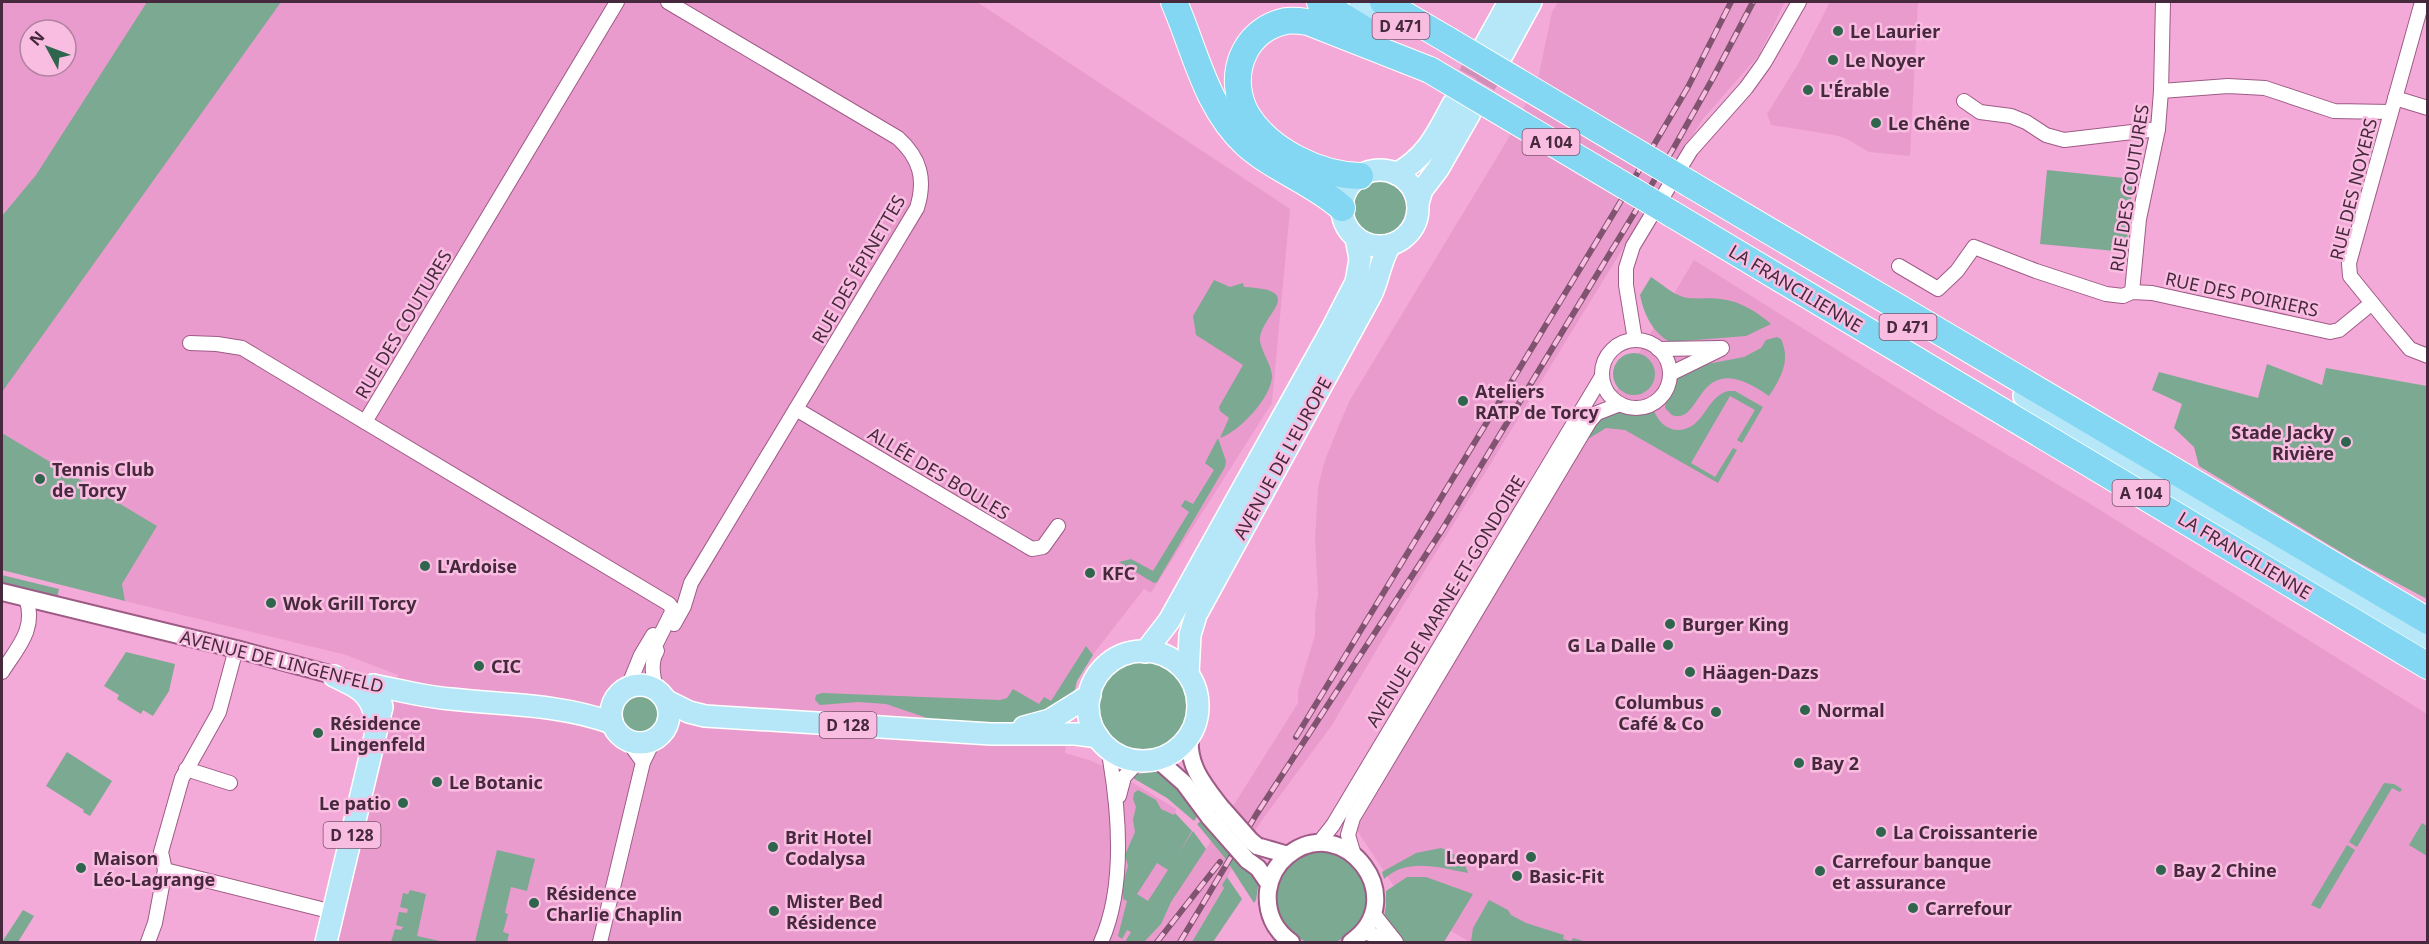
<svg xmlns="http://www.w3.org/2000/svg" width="2429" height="944" font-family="'Noto Sans',sans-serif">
  <rect width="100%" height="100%" fill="#f4aad8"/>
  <g fill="#ea9bcd" fill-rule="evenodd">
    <path d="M 2,2 L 977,2 L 1290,209 L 1272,403 L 1151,593 L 1144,589 L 1059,698 L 1068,726 L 1065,753 L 1089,760 L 1112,770 L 1176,809 L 1175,813 L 1206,849 L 1298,703 L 1298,691 L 1315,635 L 1315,613 L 1318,595 L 1315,539 L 1318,488 L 1324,463 L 1339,425 L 1350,400 L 1508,139 L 1538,79 L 1552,12 L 1558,2 L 1785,2 L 1759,55 L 1702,120 L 1395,619 L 1332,725 L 1262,820 L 1227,877 L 1222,885 L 1224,888 L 1192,942 L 334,942 L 398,675 L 346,655 L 125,601 L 122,584 L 157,526 L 2,433 ZM 30,30 L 66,30 L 66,66 L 30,66 Z"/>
    <polygon points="1830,2 1918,2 1910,156 1869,152 1845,138 1834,135 1771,125 1767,114 1798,64"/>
    <polygon points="1694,260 1939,414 2087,502 2427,714 2427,942 1470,942 1407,906 1356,829"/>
  </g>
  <g fill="#7ba991" fill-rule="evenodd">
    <polygon points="147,2 281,2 2,392 2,216 36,175"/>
    <polygon points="2047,170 2133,179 2126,252 2040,244"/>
    <circle cx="1379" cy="208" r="27"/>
    <path d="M 1651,277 C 1662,284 1671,293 1683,297 C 1696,300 1709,297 1721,299 C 1740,301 1757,312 1771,324 L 1746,336 L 1670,342 C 1652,332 1644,314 1640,295 Z"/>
    <path d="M 1214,280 L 1230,287 L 1243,283 L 1244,287 C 1311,290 1258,316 1260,341 C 1262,353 1271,363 1272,376 C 1272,397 1239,432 1220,438 L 1229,418 L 1220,411 L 1219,407 L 1243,365 L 1196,335 L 1193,316 Z"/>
    <path d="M 1777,337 L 1781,339 C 1791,361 1781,377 1769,396 C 1694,343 1704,427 1672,415 L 1665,408 L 1666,398 L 1676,378 L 1702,365 L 1744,357 L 1761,348 L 1766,340 Z"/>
    <circle cx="1634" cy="374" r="21"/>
    <polygon points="2267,364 2322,385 2326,368 2427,386 2427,599 2354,560 2199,466 2194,447 2174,428 2182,404 2152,390 2159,372 2258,398"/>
    <path d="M 1728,391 L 1735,391 L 1763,407 L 1742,443 L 1737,440 L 1755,410 L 1730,396 L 1691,463 L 1715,477 L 1733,448 L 1737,450 L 1718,483 L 1625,430 L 1606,428 L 1588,439 L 1586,438 C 1614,395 1619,423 1653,409 C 1658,420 1664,429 1677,430 C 1705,430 1704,398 1728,391 Z"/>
    <polygon points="2,433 157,526 122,584 125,601 2,570"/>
    <polygon points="1218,438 1226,461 1225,467 1157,582 1154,583 1119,562 1131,559 1153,571 1189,512 1181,506 1185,500 1193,504 1214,470 1205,463"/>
    <polygon points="2,575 59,589 57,599 2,585"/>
    <polygon points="1086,646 1093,655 1077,681 1073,698 1029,721 989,724 939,722 886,704 858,702 820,705 815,700 816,695 822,693 1000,700 1007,698 1013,689 1039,704 1044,697 1051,701"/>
    <polygon points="126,652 175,664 169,691 153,716 143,710 141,714 117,699 119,695 104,686"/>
    <circle cx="1143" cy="705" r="45"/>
    <circle cx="640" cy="713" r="22"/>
    <polygon points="67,752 112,781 90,816 83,812 84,810 46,786"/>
    <polygon points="1163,771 1199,814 1194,821 1167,798 1133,778 1136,774"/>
    <polygon points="2384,783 2394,784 2402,789 2400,792 2392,788 2357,847 2349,842"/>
    <path d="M 1138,790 L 1156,800 L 1161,809 L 1174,815 L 1175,813 L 1192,831 L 1178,854 L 1193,831 L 1206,849 L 1171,902 L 1161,924 L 1144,942 L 1125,942 L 1131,932 L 1127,930 L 1122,939 L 1118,936 L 1127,901 L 1123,899 L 1122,886 L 1128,866 L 1125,855 L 1135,832 L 1133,820 L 1136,807 L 1133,799 L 1134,793 ZM 1157,863 L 1168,870 L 1148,901 L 1137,894 Z"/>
    <polygon points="1203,819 1259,880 1256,900 1254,903 1225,858 1197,824"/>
    <polygon points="2422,823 2427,826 2427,856 2409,845"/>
    <polygon points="2347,845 2355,850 2320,909 2311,905"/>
    <path d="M 1441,848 C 1453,852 1465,861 1468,873 C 1440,868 1408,857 1384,879 L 1382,872 L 1416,853 Z"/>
    <polygon points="497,850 535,859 527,891 511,887 505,913 508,914 503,932 509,934 507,942 475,942"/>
    <circle cx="1321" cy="898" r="46"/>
    <polygon points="1227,877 1242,899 1213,942 1192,942 1224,888 1222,885"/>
    <polygon points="1407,877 1426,877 1473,894 1444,942 1404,942 1383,921 1386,906 1386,891"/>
    <polygon points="410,890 426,894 417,936 444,942 391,942 395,929 401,930 403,927 396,925 399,912 407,913 408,909 400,907 403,893 408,894"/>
    <polygon points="1489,900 1508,910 1511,915 1526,923 1564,935 1563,939 1571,941 1573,938 1587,942 1471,942 1473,928"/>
    <polygon points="23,910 34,916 18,942 2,942"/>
  </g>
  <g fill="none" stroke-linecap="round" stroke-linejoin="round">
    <g stroke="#d190b9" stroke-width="21" stroke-dasharray="21 10" stroke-linecap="butt">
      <polyline points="1454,102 1484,47"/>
      <polyline points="1470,112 1501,57"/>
    </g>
    <g stroke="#9e5b86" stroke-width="16">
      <g id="minor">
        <polyline points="617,2 365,422 669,604 673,610 654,648 653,657"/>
        <path d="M 668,2 L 898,138 C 920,158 926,179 917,208 L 691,583 L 684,606 L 674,624"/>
        <polyline points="2422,2 2349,263 2350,276 2389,324 2410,349 2428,356"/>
        <polyline points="2161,91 2228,86 2265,88 2334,111 2391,112"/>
        <polyline points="2395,98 2428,108"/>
        <polyline points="1964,101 1980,112 2011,116 2026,122 2046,135 2064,140 2158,129"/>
        <polyline points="1899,266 1938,289 1957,271 1974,247 2036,271 2106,294 2123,296 2132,292 2152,293 2330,332 2339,330 2372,303"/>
        <polyline points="2132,292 2139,219 2158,129 2161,91 2163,2"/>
        <polyline points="1635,340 1626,285 1626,268 1633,246 1691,150 1746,88 1764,63 1799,2"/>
        <circle cx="1636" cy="374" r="34"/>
        <polyline points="190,343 217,344 242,348 365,422"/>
        <polyline points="1658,349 1722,348"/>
        <polyline points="1670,374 1721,349"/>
        <polyline points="796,409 1032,549 1043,547 1058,526"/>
        <polyline points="236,649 219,712 182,778 161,852 165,870 333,912"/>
        <path d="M 2,672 C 17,648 37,629 26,598"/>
        <polyline points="628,687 641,655 653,635"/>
        <path d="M 656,689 C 653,676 650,662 657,651"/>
        <polyline points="627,740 643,762"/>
        <polyline points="186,769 230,783"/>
        <polyline points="1119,796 1124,777 1139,761"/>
        <polyline points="1318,844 1333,825 1602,376"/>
        <polyline points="1354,855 1348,835 1353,818 1590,421 1597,413 1620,404"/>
        <polyline points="1373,913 1396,942"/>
        <polyline points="1362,932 1394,940"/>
        <polyline points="148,942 155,923 165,870"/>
        <polyline points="600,942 643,762 655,738"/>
        <path d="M 1101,942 C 1126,886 1119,808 1108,748"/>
      </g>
    </g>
    <g stroke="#9e5b86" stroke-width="20">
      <g id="tertiary">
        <polyline points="2,592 236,649 344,678"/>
        <path d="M 1190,735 C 1187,765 1203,784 1220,806"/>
        <polyline points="1158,760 1184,783 1210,818"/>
        <polyline points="1257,846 1288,855"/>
        <polyline points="1247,860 1258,868 1269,884"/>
        <path d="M 1291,942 C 1274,930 1266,912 1268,891 C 1270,877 1276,865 1287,856 C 1343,809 1413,899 1351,942"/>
      </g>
    </g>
    <g stroke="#fff" stroke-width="24">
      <g id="primary">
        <polyline points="1360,2 1397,23"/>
        <polyline points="1484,47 1509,2"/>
        <polyline points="1501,57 1531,2"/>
        <circle cx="1380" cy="208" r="38"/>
        <path d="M 1396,174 C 1427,157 1437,134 1453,104"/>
        <polyline points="1418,203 1422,190 1438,169 1470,113"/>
        <polyline points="2024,396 2428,638"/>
        <circle cx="1143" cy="706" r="55"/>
        <polyline points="1145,652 1169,621 1333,327 1356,282 1360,259 1356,238"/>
        <path d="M 1188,674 L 1190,635 L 1196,615 L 1371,295 C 1379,279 1380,261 1390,245"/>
        <path d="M 334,676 C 354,686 368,690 374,712"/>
        <circle cx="640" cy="714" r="29"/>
        <path d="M 373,685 C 399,690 425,697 451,699 C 505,705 561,704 612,723"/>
        <polyline points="667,701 689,712 705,716 991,734 1076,734 1098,737"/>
        <polyline points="1024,727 1050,720 1090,695"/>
        <polyline points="326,942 382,707 379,694 373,685"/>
      </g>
    </g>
    <g stroke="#fff" stroke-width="28">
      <g id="motorway">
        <path d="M 1174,2 C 1195,50 1206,108 1246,144 C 1275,170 1313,182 1342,208"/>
        <polyline points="1320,2 1373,35"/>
        <polyline points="1383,2 1448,40"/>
        <path d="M 1360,176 C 1319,175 1269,151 1247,115 C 1226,78 1242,30 1286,21 C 1293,20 1301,21 1308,22 L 1430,70"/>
        <polyline points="1690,184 2428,621"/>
        <polyline points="1672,214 2428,666"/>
      </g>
    </g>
    <use href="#minor" stroke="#fff" stroke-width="14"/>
    <use href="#tertiary" stroke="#fff" stroke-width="16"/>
    <use href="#primary" stroke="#b5e7f8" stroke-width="21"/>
    <use href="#motorway" stroke="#83d7f3" stroke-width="26"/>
    <g stroke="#805470" stroke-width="6">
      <g id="rail">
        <polyline points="1296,737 1615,211 1688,87 1731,2"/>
        <polyline points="1157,942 1220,862"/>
        <polyline points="1180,942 1256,815 1442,530 1672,151 1713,78 1753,2"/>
      </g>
    </g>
    <use href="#rail" stroke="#f9bde2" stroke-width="4" stroke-dasharray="11" stroke-linecap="butt"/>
    <g stroke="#9e5b86" stroke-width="20" stroke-linecap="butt">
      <g id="tertiary-bridge">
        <polyline points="1220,806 1251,841 1257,846"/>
        <polyline points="1210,818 1247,860"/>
      </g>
    </g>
    <g stroke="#fff" stroke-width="28" stroke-linecap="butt">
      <g id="motorway-bridge">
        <polyline points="1448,40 1690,184"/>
        <polyline points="1430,70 1672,214"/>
      </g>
    </g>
    <use href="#tertiary-bridge" stroke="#fff" stroke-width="16"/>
    <use href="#motorway-bridge" stroke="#83d7f3" stroke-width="26"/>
  </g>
  <g fill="#2e654c" stroke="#f9bde2" stroke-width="2">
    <circle cx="1838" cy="31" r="6"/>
    <circle cx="1833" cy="60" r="6"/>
    <circle cx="1808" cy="90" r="6"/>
    <circle cx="1876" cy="123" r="6"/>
    <circle cx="1463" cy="401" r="6"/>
    <circle cx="2346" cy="442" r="6"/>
    <circle cx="40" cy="479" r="6"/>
    <circle cx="425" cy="566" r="6"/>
    <circle cx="1090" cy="573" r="6"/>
    <circle cx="271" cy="603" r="6"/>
    <circle cx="1670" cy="624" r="6"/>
    <circle cx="1668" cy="645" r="6"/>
    <circle cx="479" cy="666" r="6"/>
    <circle cx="1690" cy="672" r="6"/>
    <circle cx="1805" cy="710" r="6"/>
    <circle cx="1716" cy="712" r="6"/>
    <circle cx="318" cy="733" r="6"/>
    <circle cx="1799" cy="763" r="6"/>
    <circle cx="437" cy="782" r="6"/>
    <circle cx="403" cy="803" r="6"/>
    <circle cx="1881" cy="832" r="6"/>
    <circle cx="773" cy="847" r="6"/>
    <circle cx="1531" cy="857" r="6"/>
    <circle cx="81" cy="868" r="6"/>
    <circle cx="2161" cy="870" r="6"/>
    <circle cx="1820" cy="871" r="6"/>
    <circle cx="1517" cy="876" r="6"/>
    <circle cx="534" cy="903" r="6"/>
    <circle cx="1913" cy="908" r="6"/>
    <circle cx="774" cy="911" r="6"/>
  </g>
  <g text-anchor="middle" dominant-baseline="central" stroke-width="5" stroke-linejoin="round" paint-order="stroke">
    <g fill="#f9bde2" stroke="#7c556e" stroke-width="1.5">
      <rect x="1372.5" y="13" width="57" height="26" rx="4.5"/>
      <rect x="1522.5" y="129" width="57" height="26" rx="4.5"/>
      <rect x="1879.5" y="314" width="57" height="26" rx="4.5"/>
      <rect x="2112.5" y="480" width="57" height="26" rx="4.5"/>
      <rect x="819.5" y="712" width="57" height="26" rx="4.5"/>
      <rect x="323.5" y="822" width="57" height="26" rx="4.5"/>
    </g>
    <g font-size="16" font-weight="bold" fill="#46293c">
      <text x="1401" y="26">D 471</text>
      <text x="1551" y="142">A 104</text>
      <text x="1908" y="327">D 471</text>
      <text x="2141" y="493">A 104</text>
      <text x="848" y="725">D 128</text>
      <text x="352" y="835">D 128</text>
    </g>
    <g font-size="18" font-weight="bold" fill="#46293c" stroke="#f9bde2" text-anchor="start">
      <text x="1850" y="31">Le Laurier</text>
      <text x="1845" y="60">Le Noyer</text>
      <text x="1820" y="90">L'Érable</text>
      <text x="1888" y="123">Le Chêne</text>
      <text x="1475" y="391">Ateliers<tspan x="1475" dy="21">RATP de Torcy</tspan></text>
      <text x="2334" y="432" text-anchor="end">Stade Jacky<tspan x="2334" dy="21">Rivière</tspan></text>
      <text x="52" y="469">Tennis Club<tspan x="52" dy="21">de Torcy</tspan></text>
      <text x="437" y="566">L'Ardoise</text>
      <text x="1102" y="573">KFC</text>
      <text x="283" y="603">Wok Grill Torcy</text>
      <text x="1682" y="624">Burger King</text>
      <text x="1656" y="645" text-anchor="end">G La Dalle</text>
      <text x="491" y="666">CIC</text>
      <text x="1702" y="672">Häagen-Dazs</text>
      <text x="1704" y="702" text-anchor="end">Columbus<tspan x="1704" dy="21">Café &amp; Co</tspan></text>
      <text x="1817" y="710">Normal</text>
      <text x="330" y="723">Résidence<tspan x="330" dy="21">Lingenfeld</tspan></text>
      <text x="1811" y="763">Bay 2</text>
      <text x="449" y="782">Le Botanic</text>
      <text x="391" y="803" text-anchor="end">Le patio</text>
      <text x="1893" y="832">La Croissanterie</text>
      <text x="785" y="837">Brit Hotel<tspan x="785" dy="21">Codalysa</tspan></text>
      <text x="1519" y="857" text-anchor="end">Leopard</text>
      <text x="93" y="858">Maison<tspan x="93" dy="21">Léo-Lagrange</tspan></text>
      <text x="1832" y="861">Carrefour banque<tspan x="1832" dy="21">et assurance</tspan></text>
      <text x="2173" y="870">Bay 2 Chine</text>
      <text x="1529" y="876">Basic-Fit</text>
      <text x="546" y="893">Résidence<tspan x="546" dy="21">Charlie Chaplin</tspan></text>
      <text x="786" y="901">Mister Bed<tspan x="786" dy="21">Résidence</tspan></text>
      <text x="1925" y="908">Carrefour</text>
    </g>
    <g font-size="18" fill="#46293c" stroke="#f9bde2">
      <text transform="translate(2129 188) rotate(-81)">RUE DES COUTURES</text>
      <text transform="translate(2353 189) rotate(-76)">RUE DES NOYERS</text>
      <text transform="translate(858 269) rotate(-60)">RUE DES ÉPINETTES</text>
      <text transform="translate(1796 288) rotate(31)">LA FRANCILIENNE</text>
      <text transform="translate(2242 294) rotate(12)">RUE DES POIRIERS</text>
      <text transform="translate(403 324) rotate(-59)">RUE DES COUTURES</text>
      <text transform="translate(1282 458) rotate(-61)">AVENUE DE L'EUROPE</text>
      <text transform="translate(939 473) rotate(31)">ALLÉE DES BOULES</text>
      <text transform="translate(2245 555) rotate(31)">LA FRANCILIENNE</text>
      <text transform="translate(1445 601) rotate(-59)">AVENUE DE MARNE-ET-GONDOIRE</text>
      <text transform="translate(282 661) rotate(14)">AVENUE DE LINGENFELD</text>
    </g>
  </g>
  <rect width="2429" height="944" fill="none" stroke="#46293c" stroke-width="6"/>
  <g transform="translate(48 48) rotate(311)"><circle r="28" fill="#f9bde2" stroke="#b182a0" stroke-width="1.5"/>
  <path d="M0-4.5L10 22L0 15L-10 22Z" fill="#2e654c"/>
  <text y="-9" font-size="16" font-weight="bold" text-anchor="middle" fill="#46293c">N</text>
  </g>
</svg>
